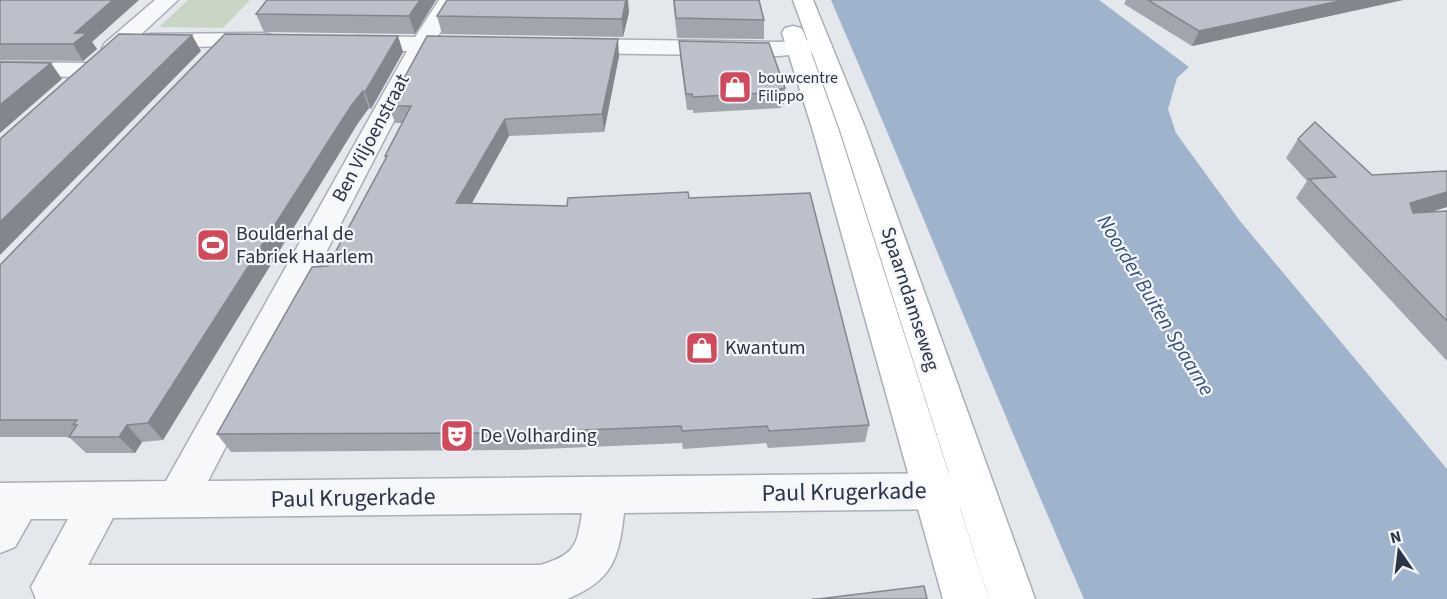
<svg xmlns="http://www.w3.org/2000/svg" width="1447" height="599" font-family="'Source Sans 3',sans-serif">
  <rect width="100%" height="100%" fill="#e4e7ec"/>
  <polygon fill="#c9d6c5" points="188,0 250,0 223,28 159,27"/>
  <path fill="#9fb4cc" d="M 831,0 L 1099,0 L 1189,67 L 1177,78 L 1168,109 L 1176,133 L 1240,221 L 1447,469 L 1447,599 L 1084,599 C 997,401 917,199 831,0 Z"/>
  <g fill="none" stroke-linecap="round" stroke-linejoin="round">
    <g stroke="#a9aeb7" stroke-width="3">
      <g id="minor">
        <polygon points="155,0 178,0 121,53 113,55 105,53 102,48 105,43"/>
        <path d="M 439,0 L 459,0 L 437,38 L 475,40 L 478,45 L 475,50 L 430,51 L 208,481 L 958,473 L 972,478 L 978,491 L 972,504 L 958,509 L 624,513 C 619,559 612,581 567,599 L 36,599 L 31,587 L 68,519 L 31,519 L 15,547 L 0,553 L 0,483 L 166,481 L 407,51 L 357,50 L 349,48 L 346,43 L 349,38 L 357,36 L 415,37 ZM 582,513 C 577,547 574,555 540,565 L 88,565 L 113,518 Z"/>
        <polygon points="263,33 271,35 274,40 271,45 150,48 142,46 139,41 142,36 150,34"/>
        <polygon points="573,39 779,42 821,39 829,41 832,46 829,51 779,56 573,53 565,51 562,46 565,41"/>
        <polygon points="0,62 87,63 95,65 99,70 95,75 87,77 0,76"/>
      </g>
    </g>
    <g stroke="#a9aeb7" stroke-width="3">
      <g id="secondary">
        <polygon points="793,0 813,0 866,130 1035,599 989,599 840,130"/>
        <polygon points="793,26 801,28 804,33 839,131 989,599 943,599 813,131 782,33 785,28"/>
      </g>
    </g>
    <use href="#minor" fill="#f7f8fa" fill-rule="evenodd"/>
    <use href="#secondary" fill="#fff" fill-rule="evenodd"/>
  </g>
  <g fill="#a1a5ae">
    <polygon points="0,0 92,42 97,49 83,61 0,60"/>
    <polygon points="436,0 415,34 264,32 256,14"/>
    <polygon points="673,0 759,0 764,20 764,39 677,38"/>
    <polygon points="1126,0 1403,0 1192,46 1124,4"/>
    <polygon points="629,12 623,37 442,34 437,16"/>
    <polygon points="398,36 403,52 371,109 369,108 358,123 163,440 142,442 135,453 86,453 69,437 0,437 0,265"/>
    <polygon points="679,41 785,88 784,104 781,105 781,108 693,113 693,110 687,110 680,57"/>
    <polygon points="619,56 604,132 509,136 471,204 567,206 689,198 869,425 865,442 768,448 766,443 683,449 682,443 518,450 231,452 217,434 328,266 386,158 385,156 402,123 395,123 389,106"/>
    <polygon points="1298,139 1372,175 1447,171 1447,207 1429,212 1447,211 1447,361 1296,198 1307,181 1286,158"/>
  </g>
  <g fill="#83868d">
    <polygon points="113,0 139,0 92,42 97,49 83,61 73,44 75,33"/>
    <polygon points="420,0 436,0 415,34 409,16"/>
    <polygon points="626,0 628,0 629,12 623,37 622,19"/>
    <polygon points="1344,0 1403,0 1192,46 1199,31"/>
    <polygon points="192,35 201,51 0,255 0,222"/>
    <polygon points="398,36 403,52 371,109 365,92"/>
    <polygon points="618,39 619,56 604,132 602,114"/>
    <polygon points="51,63 62,79 0,133 0,105"/>
    <polygon points="363,91 369,108 358,123 163,440 148,423 351,106"/>
    <polygon points="505,119 509,136 462,221 456,203"/>
    <polygon points="1447,192 1447,207 1395,223 1410,203"/>
    <polygon points="127,425 142,442 135,453 119,437"/>
  </g>
  <g fill="#bbc0ca" stroke="#83868d" stroke-width="1.5">
    <polygon points="0,0 113,0 75,33 87,33 73,44 0,44"/>
    <polygon points="267,0 420,0 409,16 256,14"/>
    <polygon points="447,0 626,0 622,19 437,16"/>
    <polygon points="674,0 759,0 764,20 676,18"/>
    <polygon points="1148,0 1344,0 1199,31"/>
    <polygon points="119,34 192,35 0,222 0,139"/>
    <polygon points="225,34 398,36 365,92 363,91 351,106 148,423 127,425 119,437 69,437 77,425 73,425 77,420 0,420 0,265"/>
    <polygon points="427,36 618,39 602,114 505,119 456,203 567,206 568,198 688,192 689,198 810,193 869,425 769,431 767,426 682,431 681,426 512,433 217,434 312,267 328,266 387,156 385,156 411,106 389,106"/>
    <polygon points="679,41 769,43 785,88 780,89 782,92 693,97 692,94 686,94"/>
    <polygon points="0,62 51,63 0,105"/>
    <polygon points="1315,122 1372,175 1447,171 1447,192 1410,203 1413,213 1447,211 1447,321 1309,179 1336,177 1298,139"/>
    <polygon points="924,586 927,599 812,599 818,599"/>
  </g>
  <defs>
    <g id="shop-square" transform="scale(1.725)"><rect x="-9" y="-9" width="18" height="18" rx="4" fill="#d1495b" stroke="#f4f6f9"/><path d="M-5-2.5h2.3a2.7 3.5 0 0 1 5.4 0H5L5.5 6h-11ZM-1.5-2.5h3a1.5 2.3 0 0 0-3 0Z" fill="#fff"/></g>
    <g id="stadium-square" transform="scale(1.725)"><rect x="-9" y="-9" width="18" height="18" rx="4" fill="#d1495b" stroke="#f4f6f9"/><path d="M0-5a6.5 5 0 1 0 0 10a6.5 5 0 1 0 0-10ZM-3.5-1.8h7v3.6h-7Z" fill="#fff"/></g>
    <g id="theatre-square" transform="scale(1.725)"><rect x="-9" y="-9" width="18" height="18" rx="4" fill="#d1495b" stroke="#f4f6f9"/><path d="M-5-5.5Q0-4 5-5.5V0Q5 5 0 6Q-5 5-5 0ZM-3.3-2.5H-1v1.5H-3.3ZM1-2.5H3.3v1.5H1ZM-2.8 1Q0 5.5 2.8 1Z" fill="#fff"/></g>
  </defs>
  <g fill-rule="evenodd">
    <use href="#shop-square" x="735" y="87"/>
    <use href="#stadium-square" x="213" y="245"/>
    <use href="#shop-square" x="702" y="348"/>
    <use href="#theatre-square" x="457" y="436"/>
  </g>
  <g text-anchor="middle" dominant-baseline="central" stroke-width="4.5" stroke-linejoin="round" paint-order="stroke">
    <g font-size="16" fill="#2b3445" stroke="#f4f6f9" text-anchor="start">
      <text x="758" y="78">bouwcentre<tspan x="758" dy="18">Filippo</tspan></text>
    </g>
    <g font-size="20" fill="#2b3445" stroke="#f4f6f9">
      <text transform="translate(371 138) rotate(-62)">Ben Viljoenstraat</text>
      <text transform="translate(910 299) rotate(72)">Spaarndamseweg</text>
    </g>
    <g font-size="20" fill="#2b3445" stroke="#f4f6f9" text-anchor="start">
      <text x="236" y="234">Boulderhal de<tspan x="236" dy="23">Fabriek Haarlem</tspan></text>
      <text x="725" y="348">Kwantum</text>
      <text x="480" y="436">De Volharding</text>
    </g>
    <g font-size="21" font-style="italic" fill="#34527a" stroke="#f4f6f9">
      <text transform="translate(1156 305) rotate(59)">Noorder Buiten Spaarne</text>
    </g>
    <g font-size="24" fill="#2b3445" stroke="#f4f6f9">
      <text transform="translate(844 492) rotate(-1)">Paul Krugerkade</text>
      <text transform="translate(353 498) rotate(-1)">Paul Krugerkade</text>
    </g>
  </g>
  <g transform="translate(1399 551) rotate(346)" stroke="#f4f6f9" stroke-width="4.5" paint-order="stroke">
  <path d="M0-4.5L10 22L0 15L-10 22Z" fill="#2b3445"/>
  <text y="-9" font-size="16" font-weight="bold" text-anchor="middle" fill="#2b3445">N</text>
  </g>
</svg>
